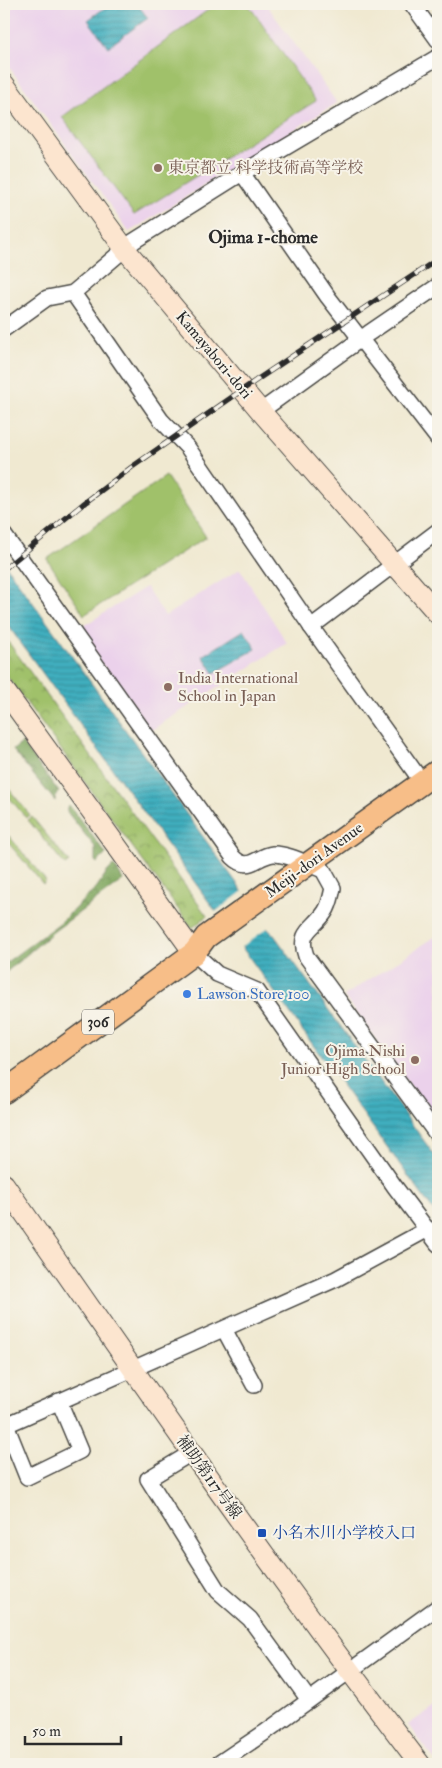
<svg xmlns="http://www.w3.org/2000/svg" width="442" height="1768" font-family="'IM FELL Double Pica','Noto Serif JP',serif">
  <defs>
    <pattern id="grass-tufts" width="24" height="20" patternUnits="userSpaceOnUse" patternTransform="scale(1.25)"><rect width="24" height="20" fill="#a0c16b"/><path d="M3 7l-1-3M5 7V3M7 7l1-3M15 17l-1-3M17 17v-4M19 17l1-3" fill="none" stroke="#839d58"/></pattern>
    <pattern id="forest-crowns" width="20" height="18" patternUnits="userSpaceOnUse" patternTransform="scale(1.25)"><rect width="20" height="18" fill="#80a75f"/><path d="M2 6a3 3 0 1 1 6 0M12 15a3 3 0 1 1 6 0" fill="none" stroke="#69884f"/></pattern>
    <pattern id="park-crowns" width="20" height="18" patternUnits="userSpaceOnUse" patternTransform="scale(1.25)"><rect width="20" height="18" fill="#a0c16b"/><path d="M2 6a3 3 0 1 1 6 0M12 15a3 3 0 1 1 6 0" fill="none" stroke="#839d58"/></pattern>
    <pattern id="water-rules" width="6" height="5" patternUnits="userSpaceOnUse" patternTransform="scale(1.25)"><rect width="6" height="5" fill="#40aebe"/><path d="M0 2.5h6" fill="none" stroke="#368e9b"/></pattern>
  </defs>
  <rect width="100%" height="100%" fill="#f7f3e8"/>
  <filter id="ink" filterUnits="userSpaceOnUse"><feTurbulence type="fractalNoise" baseFrequency=".02" numOctaves="2"/><feDisplacementMap in="SourceGraphic" scale="10" xChannelSelector="R" yChannelSelector="G"/><feConvolveMatrix kernelMatrix="1 2 1 2 8 2 1 2 1" color-interpolation-filters="sRGB"/></filter>
  <filter id="wash" filterUnits="userSpaceOnUse"><feTurbulence type="fractalNoise" baseFrequency=".0096" numOctaves="4" result="noise"/><feDisplacementMap in="SourceGraphic" scale="20" xChannelSelector="R" yChannelSelector="G"/><feGaussianBlur stdDeviation="1.12" result="paint"/><feColorMatrix in="noise" values="0 0 0 0 0 0 0 0 0 0 0 0 0 0 0 0 0 1.4 0 .05"/><feComposite in="paint" operator="in"/></filter>
  <g filter="url(#wash)">
    <rect width="100%" height="100%" fill="#f0e9d1"/>
    <g fill="#ebd1eb">
      <polygon points="17,4 266,4 337,103 129,232 4,60 4,13"/>
      <polygon points="240,569 287,643 150,731 79,632 80,628 146,587 165,616"/>
      <polygon points="438,935 438,1124 344,996"/>
      <polygon points="438,1704 438,1764 408,1725"/>
    </g>
    <g fill="url(#grass-tufts)" stroke="#66764b">
      <polygon points="4,783 30,815 26,818 4,791"/>
      <polygon points="32,817 69,862 65,865 28,820"/>
      <polygon points="9,836 46,881 43,884 5,839"/>
    </g>
    <g fill="url(#forest-crowns)" stroke="#566945">
      <polygon points="22,743 59,792 55,796 55,801 13,750"/>
      <polygon points="69,805 106,854 97,863 95,861 95,847 67,812 67,807"/>
      <polygon points="113,866 116,868 123,880 53,932 4,974 4,964 61,922 97,887 107,872"/>
    </g>
    <polygon fill="url(#park-crowns)" stroke="#66764b" points="4,636 207,916 192,928 4,672"/>
    <g fill="#a0c16b" stroke="#66764b">
      <polygon points="216,4 248,4 316,101 134,215 62,117"/>
      <polygon points="166,476 206,537 84,615 47,559"/>
    </g>
    <g fill="url(#water-rules)" stroke="#366c74">
      <polygon points="110,4 137,4 148,18 108,47 88,20"/>
      <polygon points="4,563 236,882 267,928 274,935 438,1160 438,1217 4,620"/>
      <polygon points="244,630 256,649 214,673 203,656"/>
    </g>
    <polygon fill="#f0e9d1" points="243,891 269,927 240,948 214,913"/>
  </g>
  <g filter="url(#ink)">
    <g fill="none" stroke-linecap="round" stroke-linejoin="round">
      <g stroke="#494844" stroke-width="18">
        <g id="street">
          <polyline points="412,4 438,40"/>
          <polyline points="242,173 328,297 438,439"/>
          <polyline points="73,293 161,420 188,448 314,631 422,782"/>
          <polyline points="4,329 47,298 73,293 134,241 242,173 438,57"/>
          <polyline points="261,411 369,333 438,286"/>
          <path d="M 4,535 L 233,857 C 249,873 256,856 273,854 C 287,853 309,865 323,870 L 333,888 C 331,896 330,905 325,912 C 314,929 297,931 306,956 L 438,1136"/>
          <polyline points="311,627 438,531"/>
          <polyline points="194,953 217,974 257,991 395,1187 438,1244"/>
          <polyline points="224,1329 254,1385"/>
          <polyline points="6,1425 27,1477 80,1451 59,1401"/>
          <polyline points="4,1426 336,1279 428,1229"/>
          <polyline points="191,1453 148,1479 218,1591 250,1619 309,1700"/>
          <polyline points="218,1764 264,1733 438,1607"/>
        </g>
      </g>
      <g stroke="#494844" stroke-width="22">
        <g id="secondary">
          <polyline points="4,84 125,249 264,415 438,614"/>
          <polyline points="4,690 194,953"/>
          <path d="M 4,1184 C 140,1380 275,1575 420,1764"/>
        </g>
      </g>
      <g stroke="#494844" stroke-width="25">
        <polyline id="primary" points="4,1092 194,953 206,937 438,771"/>
      </g>
      <use href="#street" stroke="#fff" stroke-width="15"/>
      <use href="#secondary" stroke="#fce5cf" stroke-width="20"/>
      <use href="#primary" stroke="#f7be88" stroke-width="22"/>
      <g stroke="#2b2b2b" stroke-width="5.5">
        <polyline id="rail" points="4,569 83,504 132,467 258,379 438,259"/>
      </g>
      <use href="#rail" stroke="#f7f3e8" stroke-width="4" stroke-dasharray="11" stroke-linecap="butt"/>
    </g>
  </g>
  <g fill="#8d6e63" stroke="#f7f3e8" stroke-width="2">
    <circle cx="158" cy="168" r="5"/>
    <circle cx="168" cy="687" r="5"/>
    <circle cx="415" cy="1060" r="5"/>
  </g>
  <circle fill="#3f7fe0" stroke="#f7f3e8" stroke-width="2" cx="187" cy="994" r="5"/>
  <rect fill="#1a4fb4" stroke="#f7f3e8" stroke-width="2" x="257" y="1528" width="10" height="10" rx="2.5"/>
  <g text-anchor="middle" dominant-baseline="central" stroke-width="4" stroke-linejoin="round" paint-order="stroke">
    <rect fill="#f7f3e8" stroke="#686764" stroke-width="1" x="82" y="1009.5" width="32" height="25" rx="4"/>
    <g font-size="15" font-weight="bold" fill="#2b2b2b">
      <text x="98" y="1022">306</text>
    </g>
    <g font-size="16" fill="#785e54" stroke="#f7f3e8" text-anchor="start">
      <text x="168" y="168">東京都立 科学技術高等学校</text>
      <text x="178" y="678">India International<tspan x="178" dy="18">School in Japan</tspan></text>
      <text x="405" y="1051" text-anchor="end">Ojima Nishi<tspan x="405" dy="18">Junior High School</tspan></text>
    </g>
    <g font-size="16" fill="#2b2b2b" stroke="#f7f3e8">
      <text transform="translate(214 355) rotate(50)">Kamayabori-dori</text>
      <text transform="translate(314 860) rotate(-36)">Meiji-dori Avenue</text>
      <text transform="translate(209 1477) rotate(54)">補助第117号線</text>
    </g>
    <g font-size="16" fill="#366cbe" stroke="#f7f3e8" text-anchor="start">
      <text x="197" y="994">Lawson Store 100</text>
    </g>
    <g font-size="16" fill="#164399" stroke="#f7f3e8" text-anchor="start">
      <text x="272" y="1533">小名木川小学校入口</text>
    </g>
    <g font-size="18" font-weight="bold" fill="#2b2b2b" stroke="#f7f3e8">
      <text x="263" y="237">Ojima 1-chome</text>
    </g>
  </g>
  <rect width="442" height="1768" fill="none" stroke="#f7f3e8" stroke-width="20"/>
  <path d="M25 1736v8h96v-8" fill="none" stroke="#2b2b2b" stroke-width="2.5"/>
  <text x="32" y="1736" font-size="15" fill="#2b2b2b" stroke="#f7f3e8" stroke-width="4" paint-order="stroke">50 m</text>
</svg>
